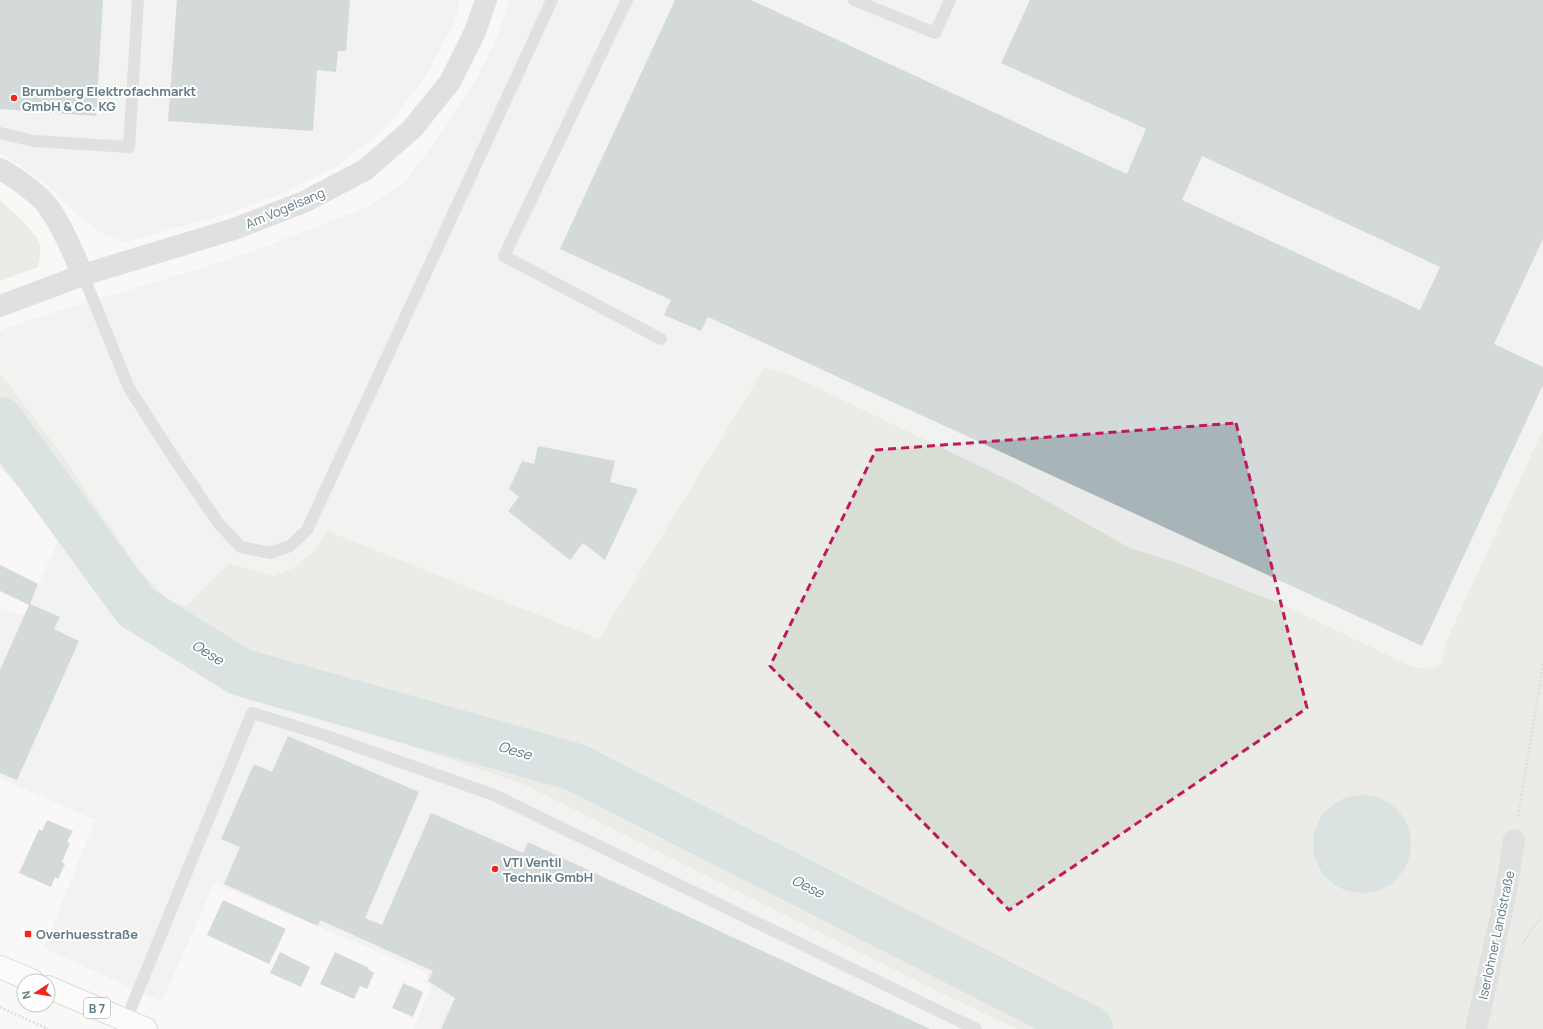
<svg xmlns="http://www.w3.org/2000/svg" width="1543" height="1029" font-family="Manrope,sans-serif">
  <rect width="100%" height="100%" fill="#f9f8f5"/>
  <g fill="#e9eae9">
    <polygon points="0,0 460,0 454,22 425,77 386,128 337,166 285,192 230,213 125,242 103,234 84,221 47,185 10,159 0,154"/>
    <polygon points="508,0 1543,0 1543,429 1446,642 1441,664 1431,669 1413,667 1286,606 1175,562 1130,548 1015,483 787,373 766,367 599,639 327,532 315,551 293,568 273,576 229,563 186,606 171,603 138,568 63,456 0,373 0,331 26,321 196,270 267,246 365,208 403,184 441,134 474,84 493,46 507,10"/>
    <polygon points="61,534 95,581 140,633 188,665 238,689 523,784 941,993 1017,1029 413,1029 432,987 424,982 428,973 214,883 162,1002 44,948 95,820 0,778 0,608 25,615"/>
  </g>
  <g fill="#d9ded4">
    <path d="M 0,200 C 10,209 34,230 39,242 C 42,249 39,260 38,267 L 0,281 Z"/>
    <polygon points="765,367 787,373 1015,483 1130,548 1175,562 1286,606 1413,667 1431,669 1441,664 1446,642 1543,429 1543,1029 1017,1029 941,993 523,784 238,689 188,665 140,633 95,581 61,534 0,467 0,373 63,456 138,568 171,603 186,606 229,563 273,576 293,568 315,551 327,531 599,639"/>
  </g>
  <circle fill="#b7c9cb" cx="1362" cy="844" r="49"/>
  <g fill="none" stroke-linecap="round" stroke-linejoin="round">
    <polyline stroke="#b7c9cb" stroke-width="48" points="0,421 136,607 240,672 575,767 1089,1029"/>
  </g>
  <g fill="#a7b5b8" fill-rule="evenodd">
    <polygon points="0,0 103,0 96,116 0,109"/>
    <polygon points="177,0 350,0 346,51 338,51 336,72 317,70 313,131 168,121"/>
    <path d="M 675,0 L 751,0 L 1127,174 L 1146,129 L 1001,63 L 1030,0 L 1543,0 L 1543,239 L 1494,344 L 1543,367 L 1543,385 L 1422,646 L 708,317 L 701,331 L 664,315 L 671,300 L 560,249 ZM 1202,156 L 1440,267 L 1420,310 L 1182,200 Z"/>
    <polygon points="538,446 615,461 610,482 638,489 605,560 583,543 570,560 508,511 519,497 509,489 510,487 522,461 534,464"/>
    <polygon points="0,565 38,584 30,604 60,617 54,629 79,641 17,780 0,773 0,670 29,605 0,591"/>
    <polygon points="288,736 419,792 365,918 382,925 431,813 523,853 528,842 930,1029 441,1029 455,998 428,981 433,971 320,920 318,926 224,884 240,847 221,839 254,764 272,772"/>
    <polygon points="47,820 73,831 67,842 70,843 62,862 65,864 58,879 55,877 51,887 19,873 39,829 42,831"/>
    <polygon points="223,900 286,929 269,964 207,935"/>
    <polygon points="280,952 310,967 301,987 270,973"/>
    <polygon points="335,952 369,968 368,969 374,973 367,989 360,986 354,999 320,984"/>
    <polygon points="403,983 423,992 413,1017 392,1008"/>
  </g>
  <g fill="none" stroke-linecap="round" stroke-linejoin="round">
    <g stroke="#b2babd" stroke-width="24">
      <g id="primary">
        <polyline points="0,967 33,981"/>
        <polyline points="48,987 146,1029"/>
      </g>
    </g>
    <g stroke="#bbc0c2" stroke-width="2.5" stroke-dasharray="2 2" stroke-linecap="butt">
      <polyline points="1518,816 1543,663"/>
      <polyline points="1522,944 1543,914"/>
      <polyline points="0,1007 48,1029"/>
    </g>
    <g stroke="#bec6c8" stroke-width="12">
      <polyline points="627,0 504,256 661,339"/>
      <polyline points="854,0 935,33 950,0"/>
      <polyline points="0,133 34,141 129,147 138,0"/>
      <polyline points="83,275 129,388 172,455 219,524 241,547 270,553 290,546 307,530 552,0"/>
      <polyline points="126,1020 252,713 324,735 494,795 976,1029"/>
    </g>
    <g stroke="#bec6c8" stroke-width="22">
      <path d="M 0,169 C 12,175 38,194 46,204 C 62,225 72,251 83,275"/>
      <polyline points="0,306 83,275 234,229 304,202 365,170 412,129 450,82 475,32 486,0"/>
      <polyline points="1476,1029 1505,897 1514,840"/>
    </g>
    <use href="#primary" stroke="#fff" stroke-width="22"/>
  </g>
  <path d="M0 0H1543V1029H0ZM 1236,423 L 1307,708 L 1009,910 L 770,666 L 876,450 Z" fill="#f9f8f5" fill-opacity=".55" fill-rule="evenodd"/>
  <path fill="none" stroke="#c2185b" stroke-width="3" stroke-dasharray="8 5" stroke-linejoin="round" d="M 1236,423 L 1307,708 L 1009,910 L 770,666 L 876,450 Z"/>
  <g fill="#f1261d" stroke="#fff" stroke-width="1.5">
    <circle cx="14" cy="98" r="4"/>
    <circle cx="495" cy="869" r="4"/>
    <rect x="24" y="930" width="8" height="8" rx="2"/>
  </g>
  <g text-anchor="middle" dominant-baseline="central" stroke-width="4" stroke-linejoin="round" paint-order="stroke">
    <rect fill="#fff" stroke="#90a2a8" stroke-width="1" x="84" y="998" width="26" height="20" rx="3"/>
    <g font-size="12" font-weight="bold" fill="#617a83">
      <text x="97" y="1008">B 7</text>
    </g>
    <g font-size="13" font-weight="bold" fill="#617a83" stroke="#fff" text-anchor="start">
      <text x="22" y="91">Brumberg Elektrofachmarkt<tspan x="22" dy="15">GmbH &amp; Co. KG</tspan></text>
      <text x="503" y="862">VTI Ventil<tspan x="503" dy="15">Technik GmbH</tspan></text>
      <text x="36" y="934">Overhuesstraße</text>
    </g>
    <g font-size="13" fill="#617a83" stroke="#fff">
      <text transform="translate(285 208) rotate(-23)">Am Vogelsang</text>
      <text transform="translate(1496 935) rotate(-78)">Iserlohner Landstraße</text>
    </g>
    <g font-size="14" font-style="italic" fill="#5c7a7d" stroke="#fff">
      <text transform="translate(208 652) rotate(32)">Oese</text>
      <text transform="translate(515 750) rotate(16)">Oese</text>
      <text transform="translate(808 886) rotate(27)">Oese</text>
    </g>
  </g>
  <g transform="translate(36 993) rotate(258)"><circle r="19" fill="#ffffff" stroke="#c0cacd"/>
  <path d="M0-3L7 15L0 10L-7 15Z" fill="#f1261d"/>
  <text y="-6" font-size="11" font-weight="bold" text-anchor="middle" fill="#617a83">N</text>
  </g>
</svg>
